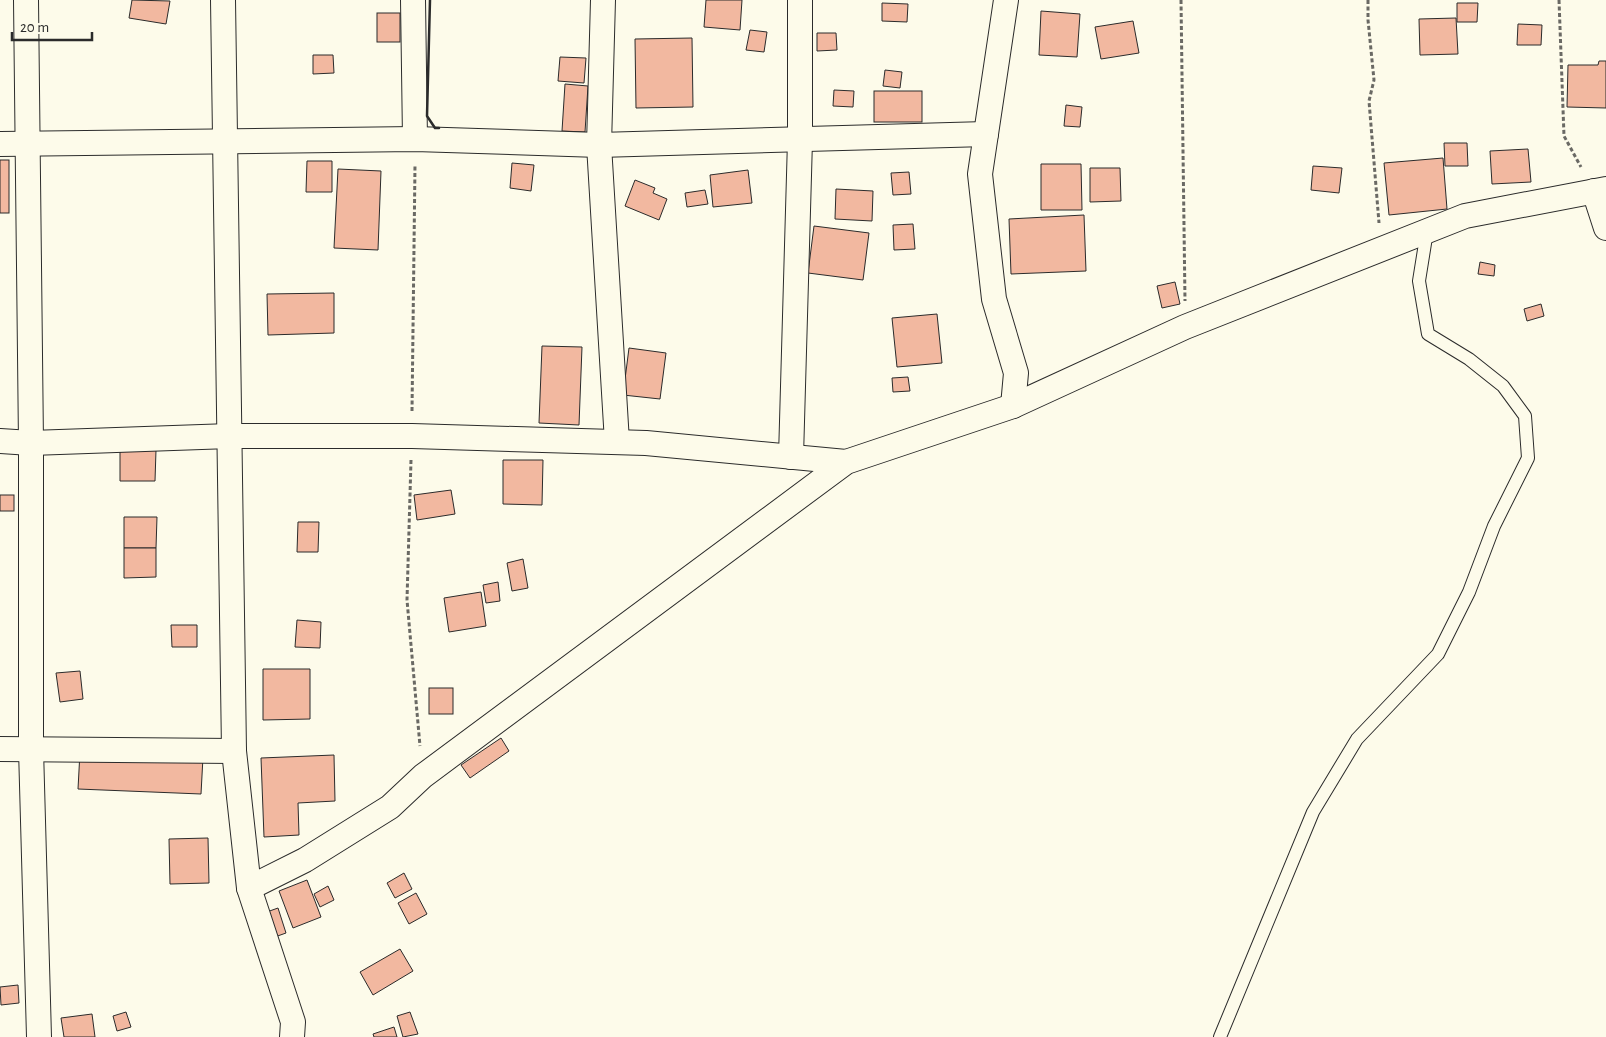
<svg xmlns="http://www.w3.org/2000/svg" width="1606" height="1037" font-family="'Alegreya Sans',sans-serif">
  <rect width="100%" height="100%" fill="#fdfbea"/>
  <g fill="#f2b8a0" stroke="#2b2b2b">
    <polygon points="132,0 170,1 166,24 129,18"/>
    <polygon points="706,0 742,0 740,30 704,27"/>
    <polygon points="882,3 908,4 907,22 882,21"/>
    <polygon points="1457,3 1478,3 1477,22 1457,22"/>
    <polygon points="1041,11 1080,14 1077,57 1039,55"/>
    <rect x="377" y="13" width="23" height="29"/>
    <polygon points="1456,18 1458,54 1420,55 1419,19"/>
    <polygon points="1133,21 1139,53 1101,59 1095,27"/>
    <polygon points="1518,24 1542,25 1541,45 1517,45"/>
    <polygon points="750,30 767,32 764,52 746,50"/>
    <polygon points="817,33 836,33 837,50 817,51"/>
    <polygon points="692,38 693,107 636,108 635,39"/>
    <polygon points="313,55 333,55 334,73 313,74"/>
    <polygon points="560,57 586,58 584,83 558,81"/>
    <polygon points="1599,61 1606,61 1606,108 1567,107 1568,65 1598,65"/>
    <polygon points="885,70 902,72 900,88 883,86"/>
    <polygon points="565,84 588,86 585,132 562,131"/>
    <polygon points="834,90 854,91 853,107 833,106"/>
    <rect x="874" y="91" width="48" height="31"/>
    <polygon points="1066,105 1082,107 1080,127 1064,126"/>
    <polygon points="1444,143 1467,143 1468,166 1445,166"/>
    <polygon points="1528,149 1531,182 1492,184 1490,151"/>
    <polygon points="1443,158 1447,209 1389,215 1384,163"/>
    <rect x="0" y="160" width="9" height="53"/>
    <polygon points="307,161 332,161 332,192 306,192"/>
    <polygon points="512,163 534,165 531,191 510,188"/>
    <polygon points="1041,164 1081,164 1082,210 1041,210"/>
    <polygon points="1313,166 1342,168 1339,193 1311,190"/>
    <polygon points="1090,168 1120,168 1121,201 1090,202"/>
    <polygon points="338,169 381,171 378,250 334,248"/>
    <polygon points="748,170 752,203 713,207 710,175"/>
    <polygon points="909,172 911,194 893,195 891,173"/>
    <polygon points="635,180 655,188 653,193 667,199 659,220 625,206"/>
    <polygon points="836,189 873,191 872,221 835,219"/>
    <polygon points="705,190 708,204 687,207 685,193"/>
    <polygon points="1084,215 1086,271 1011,274 1009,219"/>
    <polygon points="913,224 915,249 894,250 893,225"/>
    <polygon points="814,226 869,233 863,280 808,273"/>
    <polygon points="1480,262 1495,265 1494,276 1478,274"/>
    <polygon points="1175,282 1180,304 1162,308 1157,286"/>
    <polygon points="334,293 334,333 268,335 267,294"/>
    <polygon points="1541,304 1544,316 1527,321 1524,309"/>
    <polygon points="937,314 942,363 897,367 892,318"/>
    <polygon points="542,346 582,347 579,425 539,423"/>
    <polygon points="629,348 666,353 660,399 623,395"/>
    <polygon points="908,377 910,391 893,392 892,378"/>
    <polygon points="120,450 156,450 155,481 120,481"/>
    <polygon points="503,460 543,460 542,505 503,504"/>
    <polygon points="451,490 455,514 417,520 414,495"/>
    <rect x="0" y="495" width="14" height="16"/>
    <polygon points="124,517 157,517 156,548 124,548"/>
    <polygon points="298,522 319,522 318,552 297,552"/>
    <polygon points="124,548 156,548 156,577 124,578"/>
    <polygon points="523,559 528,588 512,591 507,563"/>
    <polygon points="498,582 500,601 486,603 483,585"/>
    <polygon points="481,592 486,626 449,632 444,598"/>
    <polygon points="297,620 321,622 320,648 295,647"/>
    <polygon points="171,625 197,625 197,647 172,647"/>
    <polygon points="263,669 310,669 310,719 263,720"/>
    <polygon points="80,671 83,699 60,702 56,673"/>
    <rect x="429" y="688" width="24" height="26"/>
    <polygon points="501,738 509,751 470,778 461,765"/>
    <polygon points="80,752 203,757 201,794 78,789"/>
    <polygon points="334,755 335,801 298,803 299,835 264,837 261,758"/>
    <polygon points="208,838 209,883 170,884 169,839"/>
    <polygon points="404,873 412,889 395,898 387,883"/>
    <polygon points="307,880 321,917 293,928 279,891"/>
    <polygon points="328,886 334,900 320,907 314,894"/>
    <polygon points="416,893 427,914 409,924 398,903"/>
    <polygon points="278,908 286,933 272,938 264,913"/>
    <polygon points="400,949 413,971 373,995 360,972"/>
    <polygon points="18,985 19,1003 1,1005 0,987"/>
    <polygon points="126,1012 131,1027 117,1031 113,1016"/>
    <polygon points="410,1012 418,1034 403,1037 397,1016"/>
    <polygon points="92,1014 95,1037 64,1037 61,1018"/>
    <polygon points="394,1027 397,1037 374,1037 373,1034"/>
  </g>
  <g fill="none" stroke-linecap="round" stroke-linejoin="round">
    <g stroke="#2b2b2b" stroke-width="14">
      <polyline id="service" points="1220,1037 1313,812 1357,739 1438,654 1469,592 1494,526 1528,458 1525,416 1503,386 1469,359 1428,334 1419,281 1427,231"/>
    </g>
    <g stroke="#2b2b2b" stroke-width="26">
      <g id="minor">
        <polyline points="26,0 31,443 31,749 39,1037"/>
        <polyline points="223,0 234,751 249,888"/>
        <polyline points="413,0 415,139"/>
        <polyline points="603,0 599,145 617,442"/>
        <polyline points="1006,0 980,174 994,299 1016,373 1013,406"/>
        <polyline points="0,144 415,139 599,145 986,134"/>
        <polyline points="1594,191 1606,228"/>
        <polyline points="0,441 31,443 230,436 412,436 646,443 846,462"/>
        <polyline points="791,457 800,140 800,0"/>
        <polyline points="0,749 234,751"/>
        <polyline points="292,1037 293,1022 249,888 305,860 390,807 423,776 846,462 1013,406 1185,327 1465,216 1606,189"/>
      </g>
    </g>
    <g stroke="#6a6964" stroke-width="3" stroke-dasharray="4 2.5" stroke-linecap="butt">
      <polyline points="1181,0 1185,301"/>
      <polyline points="1368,0 1368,20 1374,80 1369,101 1379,223"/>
      <polyline points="1559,0 1564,136 1581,167"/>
      <polyline points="412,411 415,165"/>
      <polyline points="411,460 407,600 420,746"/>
    </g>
    <use href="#service" stroke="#fdfbea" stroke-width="12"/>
    <use href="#minor" stroke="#fdfbea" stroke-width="24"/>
    <polyline stroke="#2b2b2b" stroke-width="2.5" points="430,0 427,116 435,128 439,128"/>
  </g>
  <path d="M12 32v8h80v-8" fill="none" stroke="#2b2b2b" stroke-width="2.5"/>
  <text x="20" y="32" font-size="15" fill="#2b2b2b" stroke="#fdfbea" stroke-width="4" paint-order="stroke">20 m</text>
</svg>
